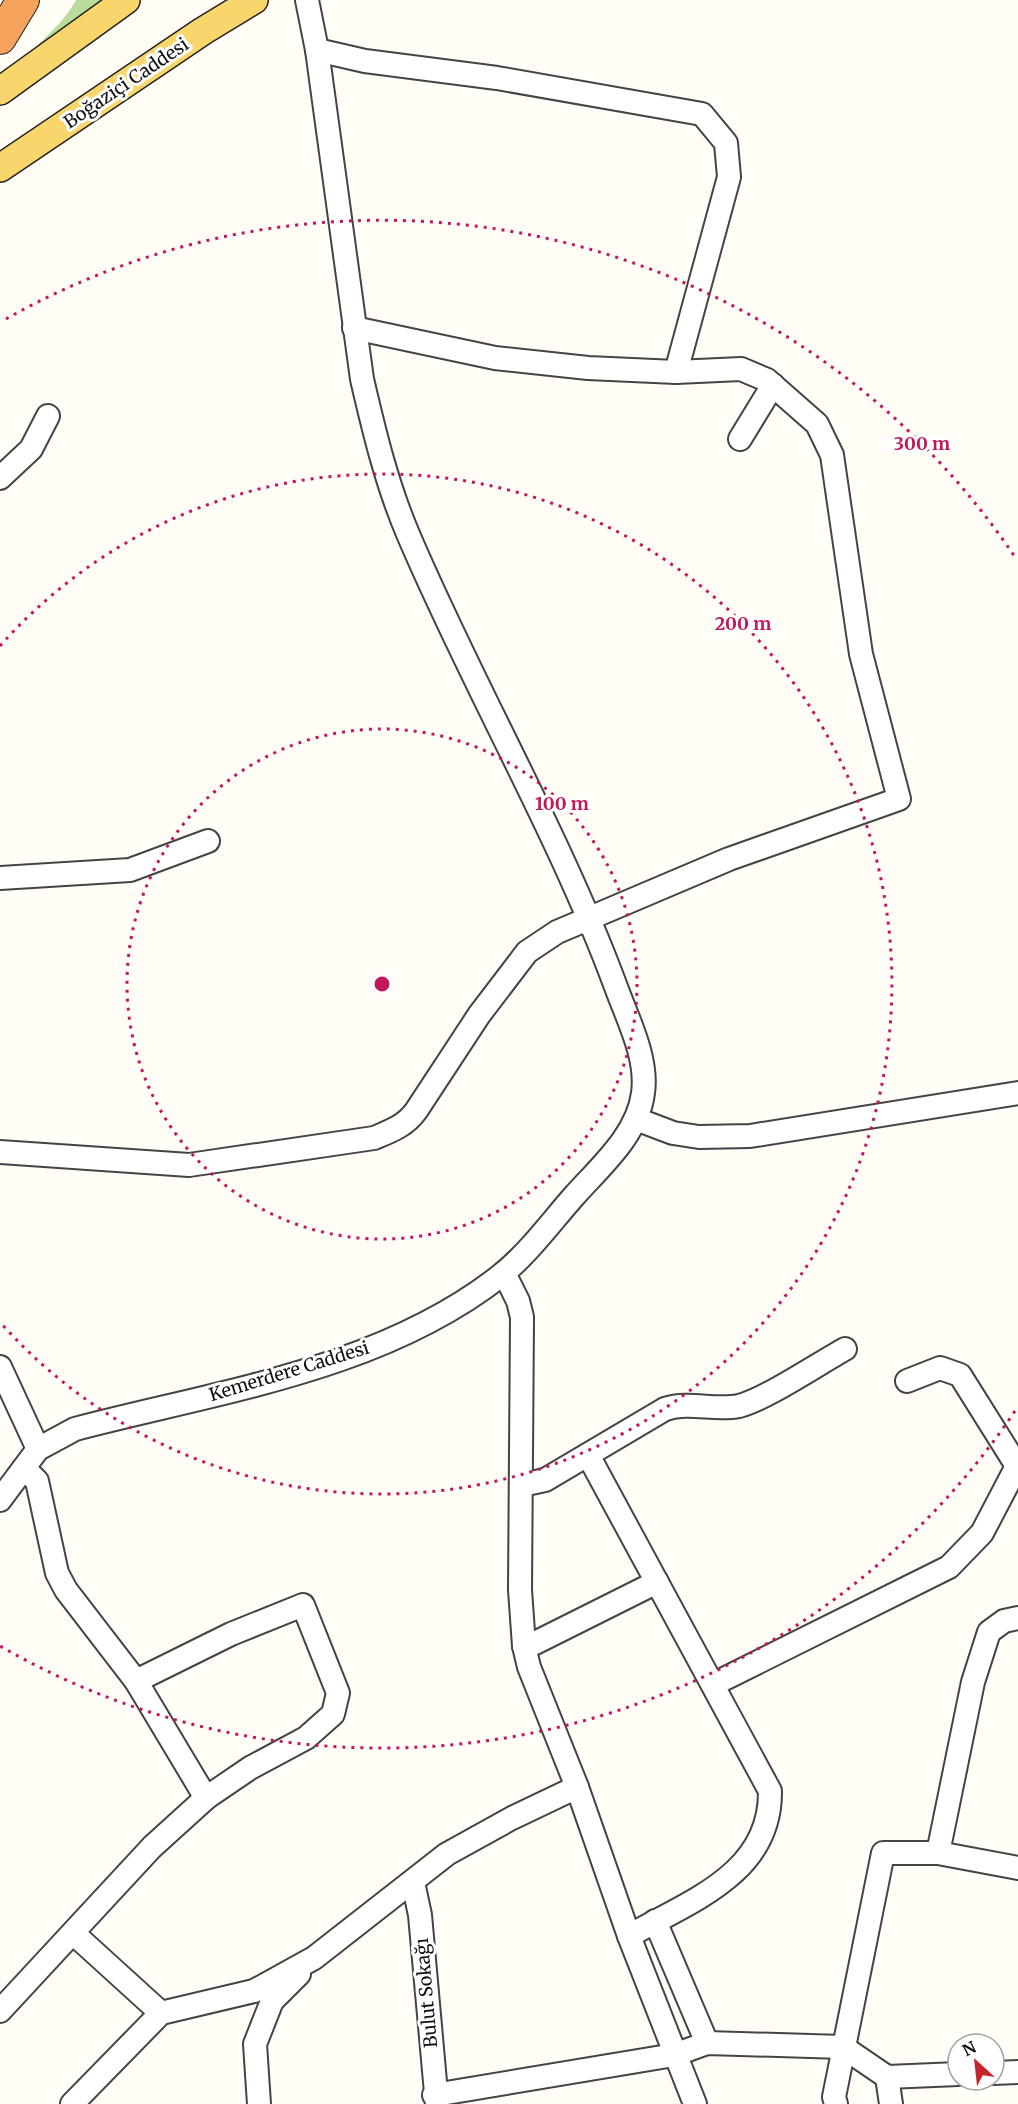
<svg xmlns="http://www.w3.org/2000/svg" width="1018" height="2104" font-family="Merriweather,serif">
  <rect width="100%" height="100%" fill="#fffdf5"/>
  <path fill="#b9dc9c" d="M 76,0 L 109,0 L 32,51 C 49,33 65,21 76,0 Z"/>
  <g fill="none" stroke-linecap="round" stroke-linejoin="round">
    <g stroke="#444" stroke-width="26">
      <g id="minor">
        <polyline points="317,50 365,61 497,78 702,114 726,143 729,177 676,372"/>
        <polyline points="740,439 773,385"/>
        <polyline points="0,478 31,449 48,416"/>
        <polyline points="0,878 130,870 208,841"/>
        <polyline points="636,1119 673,1133 699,1137 750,1136 1018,1093"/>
        <path d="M 0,1152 L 189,1165 L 374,1138 C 391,1131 405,1126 416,1111 L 479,1015 L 527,952 L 557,932 L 729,859 L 899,799 L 861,654 L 832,455 L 817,424 L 767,380 L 741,369 L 676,372 L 588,368 L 495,358 L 354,328"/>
        <polyline points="504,1273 518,1301 522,1317 520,1590 524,1646 529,1667 577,1787 629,1936 695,2104"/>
        <polyline points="0,1367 38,1449"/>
        <polyline points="907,1381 940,1368 960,1375 1017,1466"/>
        <path d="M 588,1455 L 770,1791 C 771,1874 690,1901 629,1936"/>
        <polyline points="24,1468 37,1481 57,1573 66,1590 136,1681 206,1798"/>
        <path d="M 522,1485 L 545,1480 L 665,1409 C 690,1401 714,1411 739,1406 C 766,1399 818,1364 845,1349"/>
        <path d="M 0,1500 L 38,1449 L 75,1429 C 219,1391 380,1370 500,1276 C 528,1254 551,1222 575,1195 C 601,1166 638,1134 643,1093 C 648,1058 628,1020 616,987 C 558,831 473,687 408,534 C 387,485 374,431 362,379 L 317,50 L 307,0"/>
        <polyline points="524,1646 535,1643 657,1582"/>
        <polyline points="714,1684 949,1567 982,1533 1017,1466"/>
        <polyline points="938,1853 1018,1868"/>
        <polyline points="413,1882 420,1915 437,2104"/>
        <polyline points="655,1921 707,2043"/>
        <polyline points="73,1933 161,2013"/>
        <polyline points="0,2011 152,1847 206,1798 250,1768 306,1738 333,1714 338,1693 303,1605 231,1634 136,1681"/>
        <polyline points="994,2073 1018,2072"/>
        <polyline points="887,2077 891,2104"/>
        <polyline points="434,2095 674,2055 707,2043 843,2047 887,2077 958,2074"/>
        <polyline points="72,2104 161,2013 254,1991 314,1958 447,1854 512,1818 577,1787"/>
        <polyline points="259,2104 255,2044 272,2001 299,1974"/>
        <polyline points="836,2104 834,2097 883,1853 938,1853 973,1682 989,1632 1004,1621 1018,1618"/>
      </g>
    </g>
    <g stroke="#222" stroke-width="30">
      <g id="major">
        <polyline points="0,91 126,0"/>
        <polyline points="0,168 203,31 254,0"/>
      </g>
    </g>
    <g stroke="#222" stroke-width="34">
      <polyline id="highway" points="0,38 23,0"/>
    </g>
    <use href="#minor" stroke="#fff" stroke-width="22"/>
    <use href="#major" stroke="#f9d66b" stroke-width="27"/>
    <use href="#highway" stroke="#f5a25d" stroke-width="32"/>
  </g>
  <g fill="none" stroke="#c2185b" stroke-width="3" stroke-dasharray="3 6">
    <circle cx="382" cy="984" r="255"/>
    <path d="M0 646A510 510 0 1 1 0 1322"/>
    <path d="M1015 1411A764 764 0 0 1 0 1646M6 319A764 764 0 0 1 1015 557"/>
  </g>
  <g text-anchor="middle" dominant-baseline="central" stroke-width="6" stroke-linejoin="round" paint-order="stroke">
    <g font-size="18" fill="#111" stroke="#fff">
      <text transform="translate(126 83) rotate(-34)">Boğaziçi Caddesi</text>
      <text transform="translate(289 1371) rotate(-17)">Kemerdere Caddesi</text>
      <text transform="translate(426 1993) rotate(-95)">Bulut Sokağı</text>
    </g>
  </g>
  <circle cx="382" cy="984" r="9" fill="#c2185b" stroke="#fff" stroke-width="3"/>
  <g font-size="18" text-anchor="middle" font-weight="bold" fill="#c2185b" stroke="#fff" stroke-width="6" stroke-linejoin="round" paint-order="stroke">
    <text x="922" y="450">300 m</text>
    <text x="743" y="630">200 m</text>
    <text x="562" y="810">100 m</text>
  </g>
  <g transform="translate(976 2062) rotate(333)"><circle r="28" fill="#ffffff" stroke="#a0a0a0" stroke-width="1.5"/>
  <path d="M0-4.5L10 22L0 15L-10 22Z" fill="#c4262e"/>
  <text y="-9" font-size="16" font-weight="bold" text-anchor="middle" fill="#111111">N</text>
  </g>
</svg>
